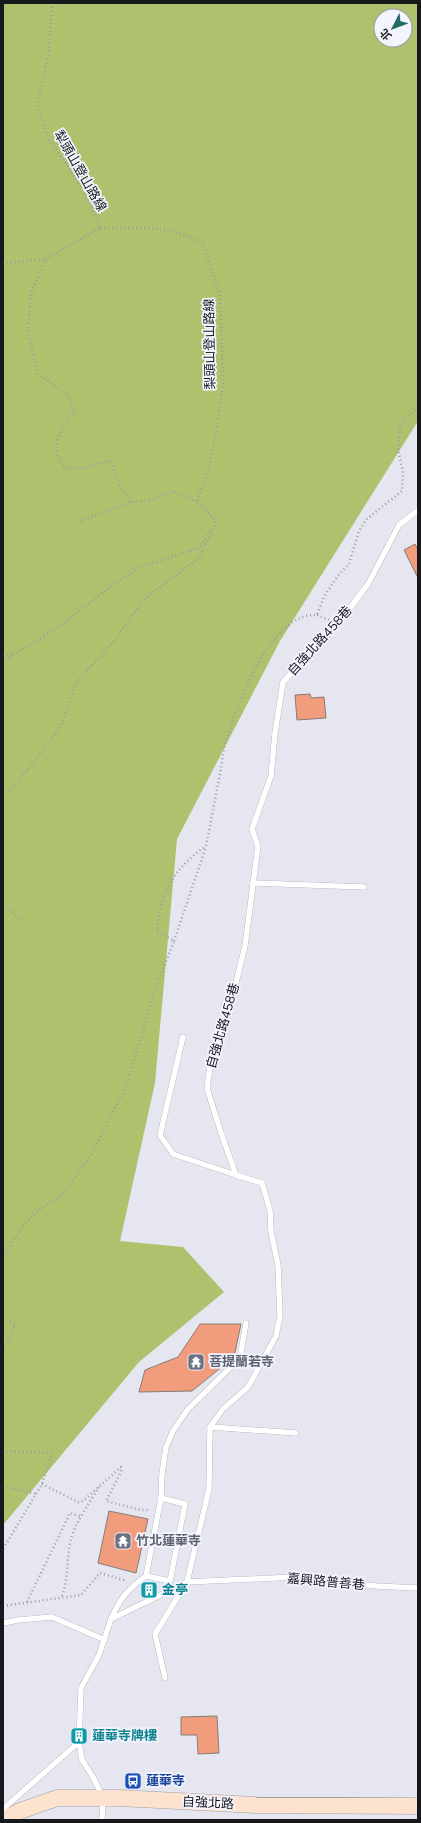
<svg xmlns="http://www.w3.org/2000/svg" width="421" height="1823" font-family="'Nunito Sans','Noto Sans TC',sans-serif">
  <rect width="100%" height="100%" fill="#e6e6f0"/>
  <path fill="#aec26e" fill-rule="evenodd" d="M 3,3 L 418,3 L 418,421 L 280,641 L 177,839 L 155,1083 L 120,1241 L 183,1247 L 224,1292 L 139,1362 L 3,1525 ZM 381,16 L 405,16 L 405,40 L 381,40 Z"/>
  <g fill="#f19c7c" stroke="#867c78">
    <polygon points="415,544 418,550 418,578 404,550"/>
    <polygon points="310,694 311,698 324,697 326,718 297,720 295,695"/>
    <polygon points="200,1324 241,1324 234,1357 192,1391 139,1392 145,1370 178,1357"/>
    <polygon points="109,1511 148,1519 136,1573 98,1563"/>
    <polygon points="217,1716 219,1753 198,1754 197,1735 181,1735 181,1717"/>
  </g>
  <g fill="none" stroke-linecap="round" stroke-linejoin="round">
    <g stroke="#9e9fa8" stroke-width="6">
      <g id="service">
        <polyline points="253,883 364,887"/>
        <polyline points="183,1037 160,1135 173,1154 236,1175"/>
        <polyline points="210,1427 296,1433"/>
        <polyline points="146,1576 170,1581 185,1504 161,1498"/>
        <path d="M 111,1619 C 120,1598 128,1589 146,1576 L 161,1498 L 162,1474 L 166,1447 L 173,1431 L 188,1409 L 240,1358 L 246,1323"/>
        <polyline points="3,1623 18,1620 52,1617 105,1640"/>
        <polyline points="165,1678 155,1634 187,1582 209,1489 210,1427 223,1409 248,1387 276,1336 280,1316 278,1265 271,1232 270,1210 262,1183 236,1175 221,1133 207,1088 211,1059 229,1011 245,946 258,846 252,829 271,776 275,733 283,682 338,624 368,584 399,525 418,510"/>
        <polyline points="3,1809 79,1742"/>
        <polyline points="102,1820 103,1798 93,1777 82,1760 79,1742 81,1688 99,1655 111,1619 187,1582 295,1577 376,1586 418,1588"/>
      </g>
    </g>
    <g stroke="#9e9fa8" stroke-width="17">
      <polyline id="secondary" points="3,1820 20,1811 57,1798 119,1798 256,1805 418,1806"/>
    </g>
    <g stroke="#9c9da4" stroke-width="2.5" stroke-dasharray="1 3" stroke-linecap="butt">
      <path d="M 52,3 L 49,54 L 37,105 L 49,140 L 72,172 L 93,210 L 100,228 L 46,259 L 31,293 L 28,331 L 37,373 L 68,395 L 75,412 C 63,425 51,442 59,460 C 60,463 65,467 68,469 L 85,468 L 111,460 L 119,484 L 131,502"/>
      <path d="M 100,228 C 135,227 172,226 203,243 L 220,295 L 223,383 L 217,429 L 209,467 L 197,501"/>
      <polyline points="3,263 46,259"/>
      <path d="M 80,521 L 131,502 L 152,500 L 173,491 C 195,500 202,503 216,522"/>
      <polyline points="317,615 331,621"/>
      <polyline points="3,656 12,654"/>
      <polyline points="3,662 15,653 55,630 106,590 140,567 200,548 210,531"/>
      <polyline points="3,795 15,786 60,728 76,683 116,639 143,600 200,557 216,522"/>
      <polyline points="3,904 23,921"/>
      <polyline points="174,941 206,847"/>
      <path d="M 3,1256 L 22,1227 L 41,1208 L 63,1194 L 92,1154 L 127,1084 L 153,996 L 174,941 L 157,931 C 160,891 174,869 206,846 C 211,822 215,798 220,774 C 222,762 223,749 227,738 C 238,702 271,612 317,615 L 324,597 L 337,577 L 349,564 L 359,531 L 367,519 L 402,491 L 403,471 L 398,450 L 400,425 L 418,407"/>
      <polyline points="3,1318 15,1325 3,1350"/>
      <polyline points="3,1451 52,1453 42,1484 3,1549"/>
      <polyline points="42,1484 78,1502 83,1501 121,1467 122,1469 121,1472 106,1501 141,1510 150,1510"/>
      <polyline points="3,1486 37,1494"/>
      <path d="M 62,1596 C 69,1578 66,1558 71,1539 C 75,1523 90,1502 99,1487"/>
      <polyline points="27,1602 70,1513 82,1517"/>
      <polyline points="3,1606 81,1595 100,1573 127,1581"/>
    </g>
    <use href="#service" stroke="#fff" stroke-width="5.5"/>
    <use href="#secondary" stroke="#fde2ce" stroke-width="16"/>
  </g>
  <defs>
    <g id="temple-square" transform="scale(0.9)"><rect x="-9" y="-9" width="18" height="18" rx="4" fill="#6b7280" stroke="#f3f4fe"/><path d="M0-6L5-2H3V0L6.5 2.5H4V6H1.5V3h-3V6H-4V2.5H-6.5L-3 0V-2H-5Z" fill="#fff"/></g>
    <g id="building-square" transform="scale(0.9)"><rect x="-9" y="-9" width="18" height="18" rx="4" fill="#0f9aa8" stroke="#f3f4fe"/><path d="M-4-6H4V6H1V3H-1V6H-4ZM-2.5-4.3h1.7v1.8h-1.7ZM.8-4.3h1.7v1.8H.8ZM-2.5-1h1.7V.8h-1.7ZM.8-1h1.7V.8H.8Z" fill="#fff"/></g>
    <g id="bus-square" transform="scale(0.9)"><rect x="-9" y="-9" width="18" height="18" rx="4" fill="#1a4fb4" stroke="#f3f4fe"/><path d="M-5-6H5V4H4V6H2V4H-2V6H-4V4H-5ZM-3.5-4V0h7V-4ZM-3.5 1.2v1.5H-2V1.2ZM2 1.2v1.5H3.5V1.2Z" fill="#fff"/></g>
  </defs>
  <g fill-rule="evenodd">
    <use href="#temple-square" x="196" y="1362"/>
    <use href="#temple-square" x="123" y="1541"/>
    <use href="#building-square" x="149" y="1590"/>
    <use href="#building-square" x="79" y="1736"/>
    <use href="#bus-square" x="133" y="1781"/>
  </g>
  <g text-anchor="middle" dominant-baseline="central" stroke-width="3.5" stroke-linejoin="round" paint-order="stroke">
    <g font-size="13" fill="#17181b" stroke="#f3f4fe">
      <text transform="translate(80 171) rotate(60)">犁頭山登山路線</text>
      <text transform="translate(210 344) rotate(-91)">梨頭山登山路線</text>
      <text transform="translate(320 641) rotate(-48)">自強北路458巷</text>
      <text transform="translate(223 1026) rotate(-74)">自強北路458巷</text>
      <text transform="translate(326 1582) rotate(5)">嘉興路普善巷</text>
      <text transform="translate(208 1803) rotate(3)">自強北路</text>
    </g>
    <g font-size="13" font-weight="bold" fill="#5b616d" stroke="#f3f4fe" text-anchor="start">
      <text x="209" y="1362">菩提蘭若寺</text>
      <text x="136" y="1541">竹北蓮華寺</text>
    </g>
    <g font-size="13" font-weight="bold" fill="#0d838f" stroke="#f3f4fe" text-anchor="start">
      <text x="162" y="1590">金亭</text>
      <text x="92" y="1736">蓮華寺牌樓</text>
    </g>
    <g font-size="13" font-weight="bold" fill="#164399" stroke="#f3f4fe" text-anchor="start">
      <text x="146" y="1781">蓮華寺</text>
    </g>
  </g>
  <rect width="421" height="1823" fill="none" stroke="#17181b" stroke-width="8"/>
  <g transform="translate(393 28) rotate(228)"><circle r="19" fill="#f3f4fe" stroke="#9b9ca3"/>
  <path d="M0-3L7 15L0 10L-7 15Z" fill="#216b64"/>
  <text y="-6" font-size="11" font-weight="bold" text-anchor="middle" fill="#17181b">北</text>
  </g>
</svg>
